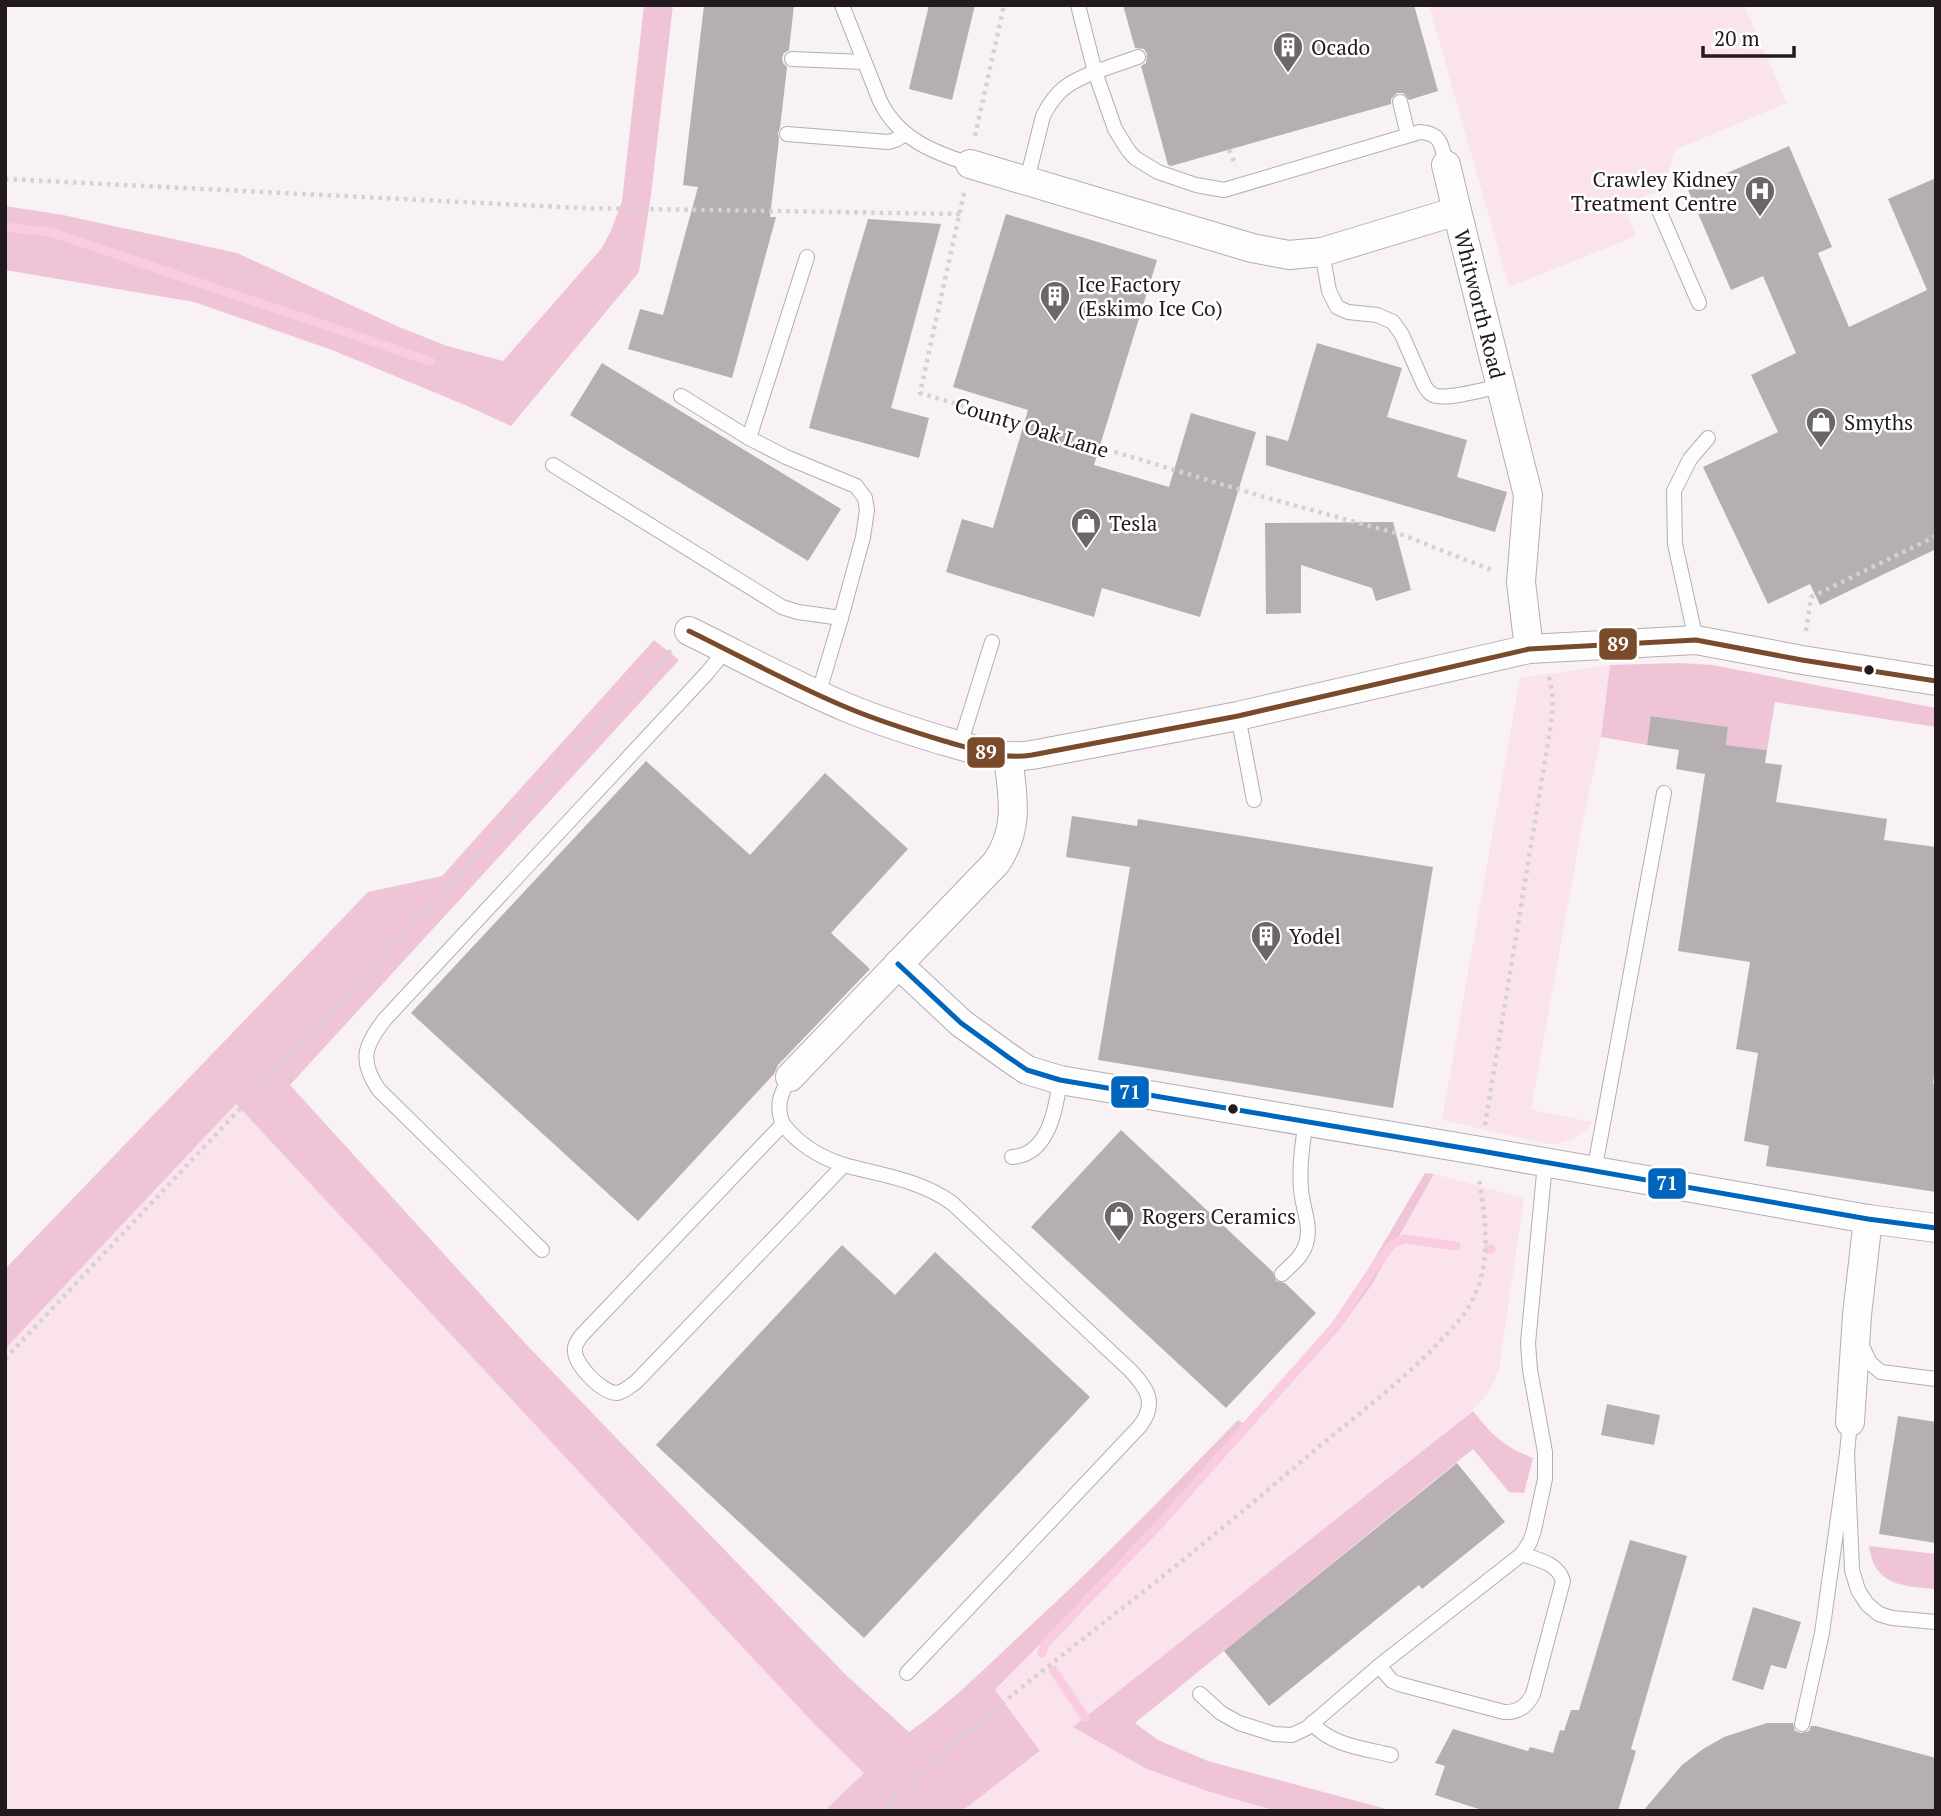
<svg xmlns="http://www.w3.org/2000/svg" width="1941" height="1816" font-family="'PT Serif',serif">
  <rect width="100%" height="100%" fill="#f8f2f4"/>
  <g fill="#fae3ec">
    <polygon points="1429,5 1744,5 1787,103 1675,150 1663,189 1623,205 1636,236 1509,287"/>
    <path d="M 1610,665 L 1601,737 L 1582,826 L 1531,1110 L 1593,1122 C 1580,1137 1567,1144 1548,1144 L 1442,1120 L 1520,678 Z"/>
    <polygon points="235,1103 817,1727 864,1773 824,1811 5,1811 5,1349 198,1145"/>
    <path d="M 1434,1174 L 1524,1198 L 1499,1369 C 1491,1393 1480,1404 1461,1420 L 1097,1709 L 1129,1736 L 1362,1811 L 962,1811 L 1040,1752 L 995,1691 L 1229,1452 L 1337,1332 L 1371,1286 Z"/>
  </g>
  <g fill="#f0c4d7">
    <polygon points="644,5 673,5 651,195 639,272 511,426 465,405 332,350 194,302 5,270 5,206 63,215 237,253 399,327 447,346 503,361 601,249 611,231 622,201"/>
    <path d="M 654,640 L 679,660 L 290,1085 L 524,1342 L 649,1472 L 847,1676 L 909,1732 C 947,1706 981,1672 1014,1641 C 1092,1570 1165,1495 1238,1420 L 1243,1423 L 1332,1324 L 1347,1305 L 1425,1173 L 1434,1174 L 1371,1286 L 1337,1332 L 1229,1452 L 995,1690 L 1040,1751 L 962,1811 L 824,1811 L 864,1773 L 817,1727 L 236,1104 L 5,1349 L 5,1269 L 368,892 L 442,876 Z"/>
    <polygon points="1680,663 1712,665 1936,708 1936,727 1775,702 1767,750 1726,745 1728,727 1652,716 1647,745 1601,737 1610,665"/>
    <path d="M 1473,1411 C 1492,1435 1504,1447 1533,1458 L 1524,1493 L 1509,1492 L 1473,1449 L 1135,1723 L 1158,1740 L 1208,1761 L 1394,1811 L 1276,1811 L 1207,1791 L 1147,1769 L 1073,1727 Z"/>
    <path d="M 1869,1546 L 1936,1554 L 1936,1589 C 1903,1586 1874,1586 1869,1546 Z"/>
  </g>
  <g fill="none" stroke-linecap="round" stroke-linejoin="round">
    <g stroke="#f9ccdf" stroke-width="9">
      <polyline points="5,227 50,232 430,361"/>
      <polyline points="1488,1249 1491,1249"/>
      <polyline points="1042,1653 1045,1644 1158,1526 1335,1326 1383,1255 1393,1244 1404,1239 1456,1246"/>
      <polyline points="1053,1670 1085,1717"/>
    </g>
  </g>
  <g fill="#b5afb1">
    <polygon points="704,5 794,5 789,50 784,53 782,58 783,63 787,67 780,128 778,133 779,139 770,217 776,217 732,378 628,349 640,309 663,315 698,187 683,185"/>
    <polygon points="929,5 975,5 952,100 909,89"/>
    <polygon points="1123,5 1414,5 1438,91 1409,100 1403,93 1397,93 1391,99 1391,104 1171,166 1168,165 1141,66 1146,63 1147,54 1144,49 1135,48"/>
    <polygon points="1789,146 1832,247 1818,253 1849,327 1927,290 1888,199 1936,178 1936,549 1820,605 1810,584 1768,604 1703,467 1778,432 1751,375 1796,353 1763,276 1731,290 1688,190"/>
    <polygon points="1006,214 1157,260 1094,465 1169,487 1191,413 1256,432 1200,617 1102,588 1094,617 946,572 962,519 993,528 1028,410 953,387"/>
    <polygon points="868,219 941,224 891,408 929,418 919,458 809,428 847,290"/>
    <polygon points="1317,343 1402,368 1387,417 1467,440 1457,477 1507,492 1495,532 1266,465 1266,435 1288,441"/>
    <polygon points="602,363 841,509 808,561 570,415"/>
    <polygon points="1393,522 1411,590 1376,601 1372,588 1301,565 1301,613 1266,614 1265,523"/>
    <polygon points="1651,716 1728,727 1726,745 1767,750 1765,763 1782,765 1776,802 1887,819 1884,840 1936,847 1936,1062 1933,1084 1936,1084 1936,1192 1766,1166 1769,1146 1744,1141 1758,1053 1736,1049 1750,962 1678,951 1705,774 1676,769 1679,750 1647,745"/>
    <polygon points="646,761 750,855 825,773 908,849 831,933 870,969 778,1065 774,1074 638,1221 411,1013"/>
    <polygon points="1072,816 1137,826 1138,819 1433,867 1393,1108 1098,1060 1130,867 1066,857"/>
    <polygon points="1121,1130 1273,1272 1276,1281 1285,1283 1316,1313 1226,1408 1031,1227"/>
    <polygon points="842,1245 895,1295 935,1252 1090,1397 864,1638 656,1445"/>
    <polygon points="1607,1404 1660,1415 1654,1445 1601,1435"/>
    <polygon points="1898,1416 1936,1422 1936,1543 1879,1534"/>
    <polygon points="1457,1463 1505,1522 1422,1589 1419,1585 1269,1706 1224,1651"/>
    <polygon points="1630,1540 1687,1556 1631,1749 1636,1751 1618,1811 1485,1811 1435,1795 1445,1766 1435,1763 1453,1729 1528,1751 1530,1747 1553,1753 1560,1730 1564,1731 1571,1710 1579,1710"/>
    <polygon points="1753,1607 1801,1622 1786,1669 1771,1665 1763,1690 1732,1680"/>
    <polygon points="1767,1723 1793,1723 1795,1731 1801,1733 1809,1731 1811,1726 1816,1726 1936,1758 1936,1811 1643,1811 1682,1765 1703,1749 1724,1737"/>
  </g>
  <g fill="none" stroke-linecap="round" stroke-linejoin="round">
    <g stroke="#b4aeb0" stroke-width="16">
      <g id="lane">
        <path d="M 842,5 L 880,101 C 898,138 932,152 970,164"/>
        <polyline points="1078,5 1095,72 1138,57"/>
        <polyline points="792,59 864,62"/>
        <polyline points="1400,102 1408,135"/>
        <polyline points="787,134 888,142 895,140 906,134"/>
        <path d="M 1027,180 L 1043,116 C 1056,90 1069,82 1095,72 L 1115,129 L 1128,150 L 1135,158 L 1158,172 L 1196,185 L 1224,190 L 1420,132 C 1442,133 1442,147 1446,165"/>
        <polyline points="1658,208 1699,303"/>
        <path d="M 1322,252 L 1329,291 L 1337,307 L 1348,312 L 1377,315 L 1393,322 L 1402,335 L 1424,385 C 1427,390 1430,395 1437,396 C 1450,399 1486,389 1501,386"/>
        <polyline points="807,257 749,438 786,457 856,486 865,498 867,510 863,537 841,618 818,695"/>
        <polyline points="681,396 749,438"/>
        <polyline points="553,465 782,607 798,612 841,618"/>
        <polyline points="1696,640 1675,544 1674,491 1690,459 1708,438"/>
        <polyline points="1238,716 1254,800"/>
        <polyline points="960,745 992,642"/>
        <path d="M 783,1124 C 799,1145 819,1157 844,1165 L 636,1382 C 630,1386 624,1392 617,1393 C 602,1393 575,1365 575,1351 C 574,1345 578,1341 581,1336 L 783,1124 C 775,1106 781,1093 790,1077"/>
        <path d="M 1012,1157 C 1049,1155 1056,1108 1060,1080"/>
        <path d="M 844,1165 C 881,1175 920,1180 952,1203 L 1130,1370 C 1148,1389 1157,1403 1140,1426 L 907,1673"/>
        <polyline points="1594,1172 1664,793"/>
        <path d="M 542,1250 L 379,1090 C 358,1060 365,1044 386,1018 L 707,673 L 716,662 L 724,648"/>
        <path d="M 1282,1274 C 1291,1265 1302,1257 1306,1244 C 1312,1226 1302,1207 1301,1189 C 1299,1166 1302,1144 1306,1122"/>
        <polyline points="1861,1344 1870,1363 1881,1372 1936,1379"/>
        <polyline points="1847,1453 1850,1422"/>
        <path d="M 1522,1554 C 1538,1560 1558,1563 1563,1581 L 1533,1694 C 1527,1706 1518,1713 1504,1712 L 1399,1684 L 1392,1681 L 1379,1666 L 1522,1554 L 1530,1542 L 1534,1530 L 1545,1479 L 1545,1452 L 1530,1370 L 1528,1343 L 1545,1163"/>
        <polyline points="1200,1694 1221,1713 1239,1723 1274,1734 1292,1735 1307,1728 1379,1666"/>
        <path d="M 1312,1723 C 1332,1746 1363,1748 1391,1755"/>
        <polyline points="1802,1724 1822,1633 1847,1453 1852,1570 1858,1590 1867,1604 1879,1614 1892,1618 1936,1622"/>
      </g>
    </g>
    <g stroke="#b4aeb0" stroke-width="30">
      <g id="street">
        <polyline points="970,164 1252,248 1289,255 1322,252 1457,211 1528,495 1521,582 1529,649"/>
        <polyline points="1446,165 1457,211"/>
        <path d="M 689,631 C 742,657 793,685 848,708 C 879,721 911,731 944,741 C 974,749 1001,760 1032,755 L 1238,716 L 1529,649 L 1696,640 L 1802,660 L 1936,681"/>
        <polyline points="898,964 961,1023 1008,1057 1027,1070 1060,1080 1481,1151 1868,1219 1936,1228"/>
        <path d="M 790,1077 L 996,863 C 1020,828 1013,797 1008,757"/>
        <polyline points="1850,1422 1857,1315 1868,1219"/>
      </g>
    </g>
    <g stroke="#d4d1d2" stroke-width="4.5" stroke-dasharray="3.5 5" stroke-linecap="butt">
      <polyline points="975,136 1004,5"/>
      <polyline points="1229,150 1236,166"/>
      <polyline points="5,179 581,208 960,214"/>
      <polyline points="964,193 920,393 1264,497 1403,535 1494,571"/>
      <polyline points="1806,631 1811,597 1936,536"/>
      <path d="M 1485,1125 L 1551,724 C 1553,706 1554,692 1548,675"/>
      <polyline points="5,1359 671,650"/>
      <path d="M 881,1811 C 964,1729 1058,1659 1149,1587 C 1208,1541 1264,1493 1321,1445 C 1362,1411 1405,1379 1441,1340 C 1452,1329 1463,1317 1471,1303 C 1492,1263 1486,1223 1479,1179"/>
    </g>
    <use href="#lane" stroke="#fefdfd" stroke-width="14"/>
    <use href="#street" stroke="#fefdfd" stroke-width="28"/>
    <g stroke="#fff" stroke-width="10">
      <path id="bus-1" d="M 689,631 C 742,657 793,685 848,708 C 879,721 911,731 944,741 C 974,749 1001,760 1032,755 L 1238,716 L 1529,649 L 1696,640 L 1802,660 L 1936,681"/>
    </g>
    <g stroke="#fff" stroke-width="10">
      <polyline id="bus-2" points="898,964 961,1023 1008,1057 1027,1070 1060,1080 1481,1151 1868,1219 1936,1228"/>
    </g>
    <use href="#bus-1" stroke="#7a4b2a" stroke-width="5"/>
    <use href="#bus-2" stroke="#0065bd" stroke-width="5"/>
  </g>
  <defs>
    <g id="building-pin" transform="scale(1.575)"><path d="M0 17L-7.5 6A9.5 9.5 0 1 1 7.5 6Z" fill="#6d6669" stroke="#fff"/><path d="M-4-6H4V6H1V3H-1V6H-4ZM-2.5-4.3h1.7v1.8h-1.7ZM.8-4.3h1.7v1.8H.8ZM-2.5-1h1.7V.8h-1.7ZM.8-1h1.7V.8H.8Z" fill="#fff"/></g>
    <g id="hospital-pin" transform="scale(1.575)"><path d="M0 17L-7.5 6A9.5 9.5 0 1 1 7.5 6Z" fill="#6d6669" stroke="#fff"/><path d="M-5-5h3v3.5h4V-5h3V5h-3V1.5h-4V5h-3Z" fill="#fff"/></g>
    <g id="shop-pin" transform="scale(1.575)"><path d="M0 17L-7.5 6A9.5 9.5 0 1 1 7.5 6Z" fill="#6d6669" stroke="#fff"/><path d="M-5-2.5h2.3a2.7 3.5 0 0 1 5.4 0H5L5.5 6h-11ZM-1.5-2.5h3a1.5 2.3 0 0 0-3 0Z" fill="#fff"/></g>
  </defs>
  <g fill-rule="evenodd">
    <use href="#building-pin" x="1288" y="47"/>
    <use href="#hospital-pin" x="1760" y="191"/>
    <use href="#building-pin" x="1055" y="296"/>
    <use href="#shop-pin" x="1821" y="422"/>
    <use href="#shop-pin" x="1086" y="523"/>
    <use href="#building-pin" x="1266" y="936"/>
    <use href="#shop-pin" x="1119" y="1216"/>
  </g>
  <g fill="#221a1e" stroke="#fff" stroke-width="2.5">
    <circle cx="1869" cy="670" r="6"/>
    <circle cx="1233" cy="1109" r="6"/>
  </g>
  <g text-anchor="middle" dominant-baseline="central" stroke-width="5" stroke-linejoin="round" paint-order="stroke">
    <g font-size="21" fill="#221a1e" stroke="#fff" text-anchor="start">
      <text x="1311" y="47">Ocado</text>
      <text x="1737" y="179" text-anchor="end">Crawley Kidney<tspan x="1737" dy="24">Treatment Centre</tspan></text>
      <text x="1078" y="284">Ice Factory<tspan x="1078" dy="24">(Eskimo Ice Co)</tspan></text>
      <text x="1844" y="422">Smyths</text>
      <text x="1109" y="523">Tesla</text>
      <text x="1289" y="936">Yodel</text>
      <text x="1142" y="1216">Rogers Ceramics</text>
    </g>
    <g font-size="21" fill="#221a1e" stroke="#fff">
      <text transform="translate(1480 304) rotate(76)">Whitworth Road</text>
      <text transform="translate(1032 427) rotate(17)">County Oak Lane</text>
    </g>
  </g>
  <g stroke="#fff" stroke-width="2.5">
    <rect x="1598" y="627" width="40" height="34" rx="7" fill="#7a4b2a"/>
    <rect x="966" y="736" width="40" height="33" rx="7" fill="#7a4b2a"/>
    <rect x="1110" y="1075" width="40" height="34" rx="7" fill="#0065bd"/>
    <rect x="1647" y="1167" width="40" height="33" rx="7" fill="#0065bd"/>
  </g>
  <g font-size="19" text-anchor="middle" font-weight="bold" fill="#fff">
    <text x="1618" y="651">89</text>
    <text x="986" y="759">89</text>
    <text x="1130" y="1099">71</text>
    <text x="1667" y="1190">71</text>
  </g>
  <rect width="1941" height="1816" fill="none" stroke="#221a1e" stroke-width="14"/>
  <path d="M1703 46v10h91v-10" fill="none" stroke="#221a1e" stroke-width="3.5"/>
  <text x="1714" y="46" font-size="21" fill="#221a1e" stroke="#ffffff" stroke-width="5" paint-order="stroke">20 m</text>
</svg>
